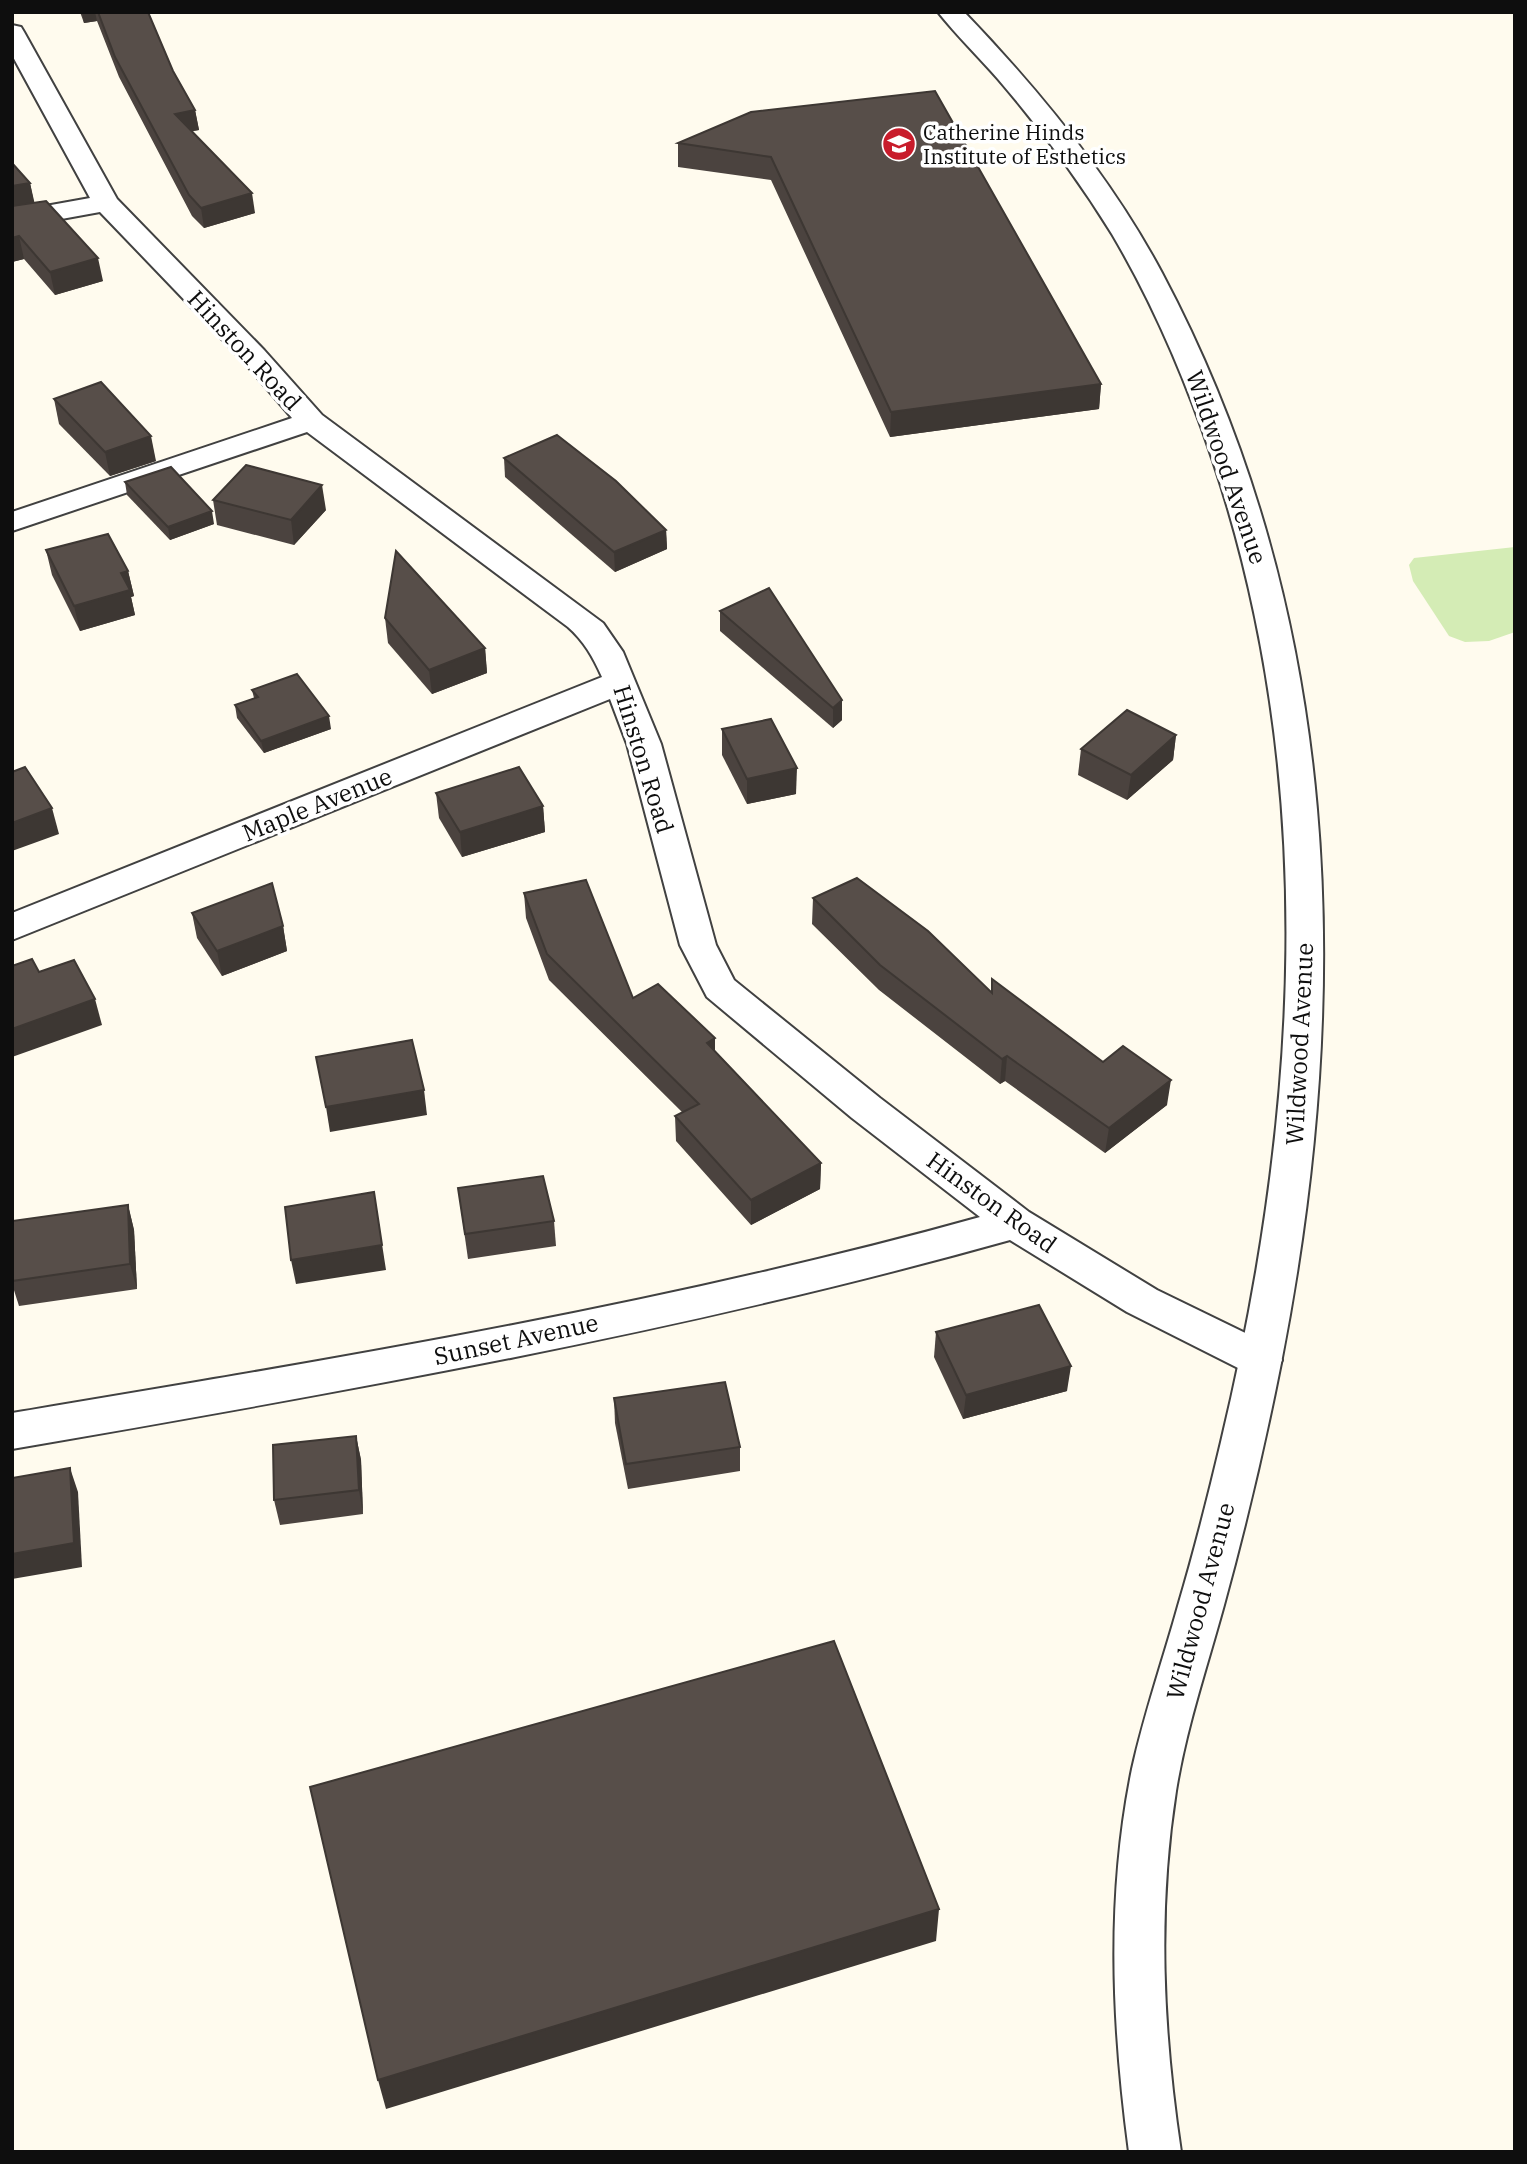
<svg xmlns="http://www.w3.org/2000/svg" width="1527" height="2164" font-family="'IBM Plex Serif',serif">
  <rect width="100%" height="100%" fill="#fffbee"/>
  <polygon fill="#d4ecb5" points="1515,547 1515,632 1489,641 1465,642 1449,636 1413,581 1409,565 1414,558"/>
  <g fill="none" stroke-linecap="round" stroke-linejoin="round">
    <g stroke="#414141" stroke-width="4">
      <path id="minor" d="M 12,25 L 21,27 L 24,32 L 117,199 L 264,350 L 322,415 L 603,623 L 623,652 L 661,744 L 716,945 L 734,980 L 880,1098 L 1029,1212 L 1157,1290 L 1276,1348 L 1282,1360 L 1276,1372 L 1261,1377 L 1246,1372 L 1127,1312 L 1010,1240 C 683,1332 347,1391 12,1449 L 12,1413 C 335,1359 664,1305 980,1217 L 852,1118 L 707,997 L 680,945 L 627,744 L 610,699 L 12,940 L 12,913 L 602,677 C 593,657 584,641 568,627 L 307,432 L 12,531 L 12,512 L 292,418 L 244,362 L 100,212 L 12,228 L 12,212 L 90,198 L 12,55 Z"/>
    </g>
    <g stroke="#414141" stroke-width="4">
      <path id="tertiary" d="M 938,12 L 964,12 C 1039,90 1111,177 1162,273 C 1343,614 1354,991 1281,1363 C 1265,1444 1246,1525 1224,1605 C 1207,1667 1186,1728 1176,1791 C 1157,1912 1163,2032 1181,2152 L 1129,2152 C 1112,2025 1106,1896 1132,1769 C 1144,1714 1163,1660 1178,1606 C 1194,1552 1208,1497 1221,1442 C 1299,1116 1320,782 1213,461 C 1187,383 1154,305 1112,234 C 1078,179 1040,128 998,79 C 979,57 957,36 938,12 Z"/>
    </g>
    <use href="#minor" fill="#fff" fill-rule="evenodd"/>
    <use href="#tertiary" fill="#fff" fill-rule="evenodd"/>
  </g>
  <g fill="#4b433f">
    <polygon points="80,12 148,12 173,71 195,110 199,130 192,131 255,213 204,228 192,216 119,77 97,21 84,23"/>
    <polygon points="751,112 1101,384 1099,409 890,437 771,180 678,167 678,143"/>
    <polygon points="30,183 34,203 103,281 55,295 24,259 12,262"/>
    <polygon points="54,399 156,461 110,476 59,424"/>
    <polygon points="504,458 666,530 667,549 615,572 505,477"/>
    <polygon points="125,482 214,524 170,540 127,495"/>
    <polygon points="213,500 326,510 294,545 217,525"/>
    <polygon points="46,550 128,571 134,596 131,597 135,615 80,631 52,575"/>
    <polygon points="769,588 842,720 833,728 720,631 720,611"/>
    <polygon points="385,618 485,648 487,673 432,694 388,643"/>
    <polygon points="252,690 331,729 264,753 237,718 235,705 254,698"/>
    <polygon points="722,729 796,794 747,804 722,755"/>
    <polygon points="1176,735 1173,760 1127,800 1078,775 1081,749"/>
    <polygon points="436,793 543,806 545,832 462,857 439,818"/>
    <polygon points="524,893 633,998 715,1038 715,1051 821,1163 820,1189 751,1225 676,1141 675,1116 682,1112 549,980 526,918"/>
    <polygon points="813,898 991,991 992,979 1103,1062 1167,1105 1105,1153 1005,1081 1000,1084 879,990 812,924"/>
    <polygon points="192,913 283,926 287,951 222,976 197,938"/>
    <polygon points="458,1188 554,1221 556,1246 468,1259"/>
    <polygon points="128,1205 134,1230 137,1289 19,1306 12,1284 12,1221"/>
    <polygon points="936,1332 1067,1391 963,1419 934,1357"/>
    <polygon points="614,1398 740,1447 740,1471 628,1489 615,1423"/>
    <polygon points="356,1436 361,1460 363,1514 280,1525 274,1500"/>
  </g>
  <g fill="#3d3733">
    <polygon points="82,12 95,12 97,21 84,23"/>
    <polygon points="195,110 199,130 178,134 175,114"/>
    <polygon points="30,183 35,205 12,210 12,186"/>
    <polygon points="252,193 255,213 204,228 201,208"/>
    <polygon points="19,236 24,259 12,262 12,238"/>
    <polygon points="98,258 103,281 55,295 50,272"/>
    <polygon points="1101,384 1099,409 890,437 891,412"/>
    <polygon points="151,436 156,461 110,476 105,452"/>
    <polygon points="322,485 326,510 294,545 291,520"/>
    <polygon points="212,511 214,524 170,540 168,527"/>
    <polygon points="666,530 667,549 615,572 614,552"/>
    <polygon points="128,571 134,596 131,597 135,615 80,631 74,606 121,573"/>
    <polygon points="485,648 487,673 432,694 429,670"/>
    <polygon points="842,700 842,720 833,728 833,708"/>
    <polygon points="329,716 331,729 264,753 261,741"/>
    <polygon points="1176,735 1173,760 1127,800 1131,775"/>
    <polygon points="797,768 796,794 747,804 747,779"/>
    <polygon points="543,806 545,832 462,857 460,832"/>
    <polygon points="52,808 59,834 12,851 12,823"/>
    <polygon points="283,926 287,951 222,976 217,951"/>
    <polygon points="95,999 102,1025 12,1057 12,1029"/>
    <polygon points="715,1038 715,1064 707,1043"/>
    <polygon points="1007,1056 1005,1081 1000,1084 1002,1059"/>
    <polygon points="1171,1080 1167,1105 1105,1153 1109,1128"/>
    <polygon points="424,1090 427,1115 330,1132 326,1107"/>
    <polygon points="821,1163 820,1189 751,1225 751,1200"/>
    <polygon points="374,1192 386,1270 296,1284 291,1260"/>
    <polygon points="128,1205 134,1230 137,1289 130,1264"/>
    <polygon points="1071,1366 1067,1391 963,1419 966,1395"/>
    <polygon points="356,1436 361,1460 363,1514 359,1490"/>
    <polygon points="70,1468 78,1492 82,1567 12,1579 12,1554"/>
    <polygon points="939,1909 936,1941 386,2109 378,2080"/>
  </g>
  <g fill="#574e49" stroke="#3d3733" stroke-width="2">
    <polygon points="98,12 148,12 173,71 195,110 175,114 252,193 201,208 189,195 115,57"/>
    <polygon points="935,91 1101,384 891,412 771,157 678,143 751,112"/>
    <polygon points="12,163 30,183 12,186"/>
    <polygon points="46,201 98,258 50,272 19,236 12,238 12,206"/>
    <polygon points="101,382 151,436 105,452 54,399"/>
    <polygon points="557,435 616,481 666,530 614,552 504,458"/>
    <polygon points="246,465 322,485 291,520 213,500"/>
    <polygon points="171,467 212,511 168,527 125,482"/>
    <polygon points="108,534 128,571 121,573 130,590 74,606 46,550"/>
    <polygon points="396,551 485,648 429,670 385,618"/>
    <polygon points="769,588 842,700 833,708 720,611"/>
    <polygon points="297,674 329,716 261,741 235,705 258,697 252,690"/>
    <polygon points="1127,710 1176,735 1131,775 1081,749"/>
    <polygon points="771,719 797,768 747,779 722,729"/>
    <polygon points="25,767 52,808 12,823 12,772"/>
    <polygon points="519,767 543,806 460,832 436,793"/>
    <polygon points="857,878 928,931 992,993 992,979 1103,1062 1123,1046 1171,1080 1109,1128 1007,1056 1002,1059 880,965 813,898"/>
    <polygon points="586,880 633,998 658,984 715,1038 707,1043 821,1163 751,1200 675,1116 699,1104 547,954 524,893"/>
    <polygon points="272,883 283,926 217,951 192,913"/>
    <polygon points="32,959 39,972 74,960 95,999 12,1029 12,966"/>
    <polygon points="412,1040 424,1090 326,1107 316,1057"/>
    <polygon points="543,1176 554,1221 465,1234 458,1188"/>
    <polygon points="374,1192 382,1245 291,1260 285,1207"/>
    <polygon points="128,1205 130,1264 12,1281 12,1221"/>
    <polygon points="1039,1305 1071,1366 966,1395 936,1332"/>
    <polygon points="725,1382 740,1447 626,1464 614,1398"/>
    <polygon points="356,1436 359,1490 274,1500 273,1445"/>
    <polygon points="70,1468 74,1543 12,1554 12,1478"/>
    <polygon points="834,1641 939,1909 378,2080 310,1787"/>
  </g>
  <defs>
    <g id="school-disc" transform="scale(1.75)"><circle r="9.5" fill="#c81c2b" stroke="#fff"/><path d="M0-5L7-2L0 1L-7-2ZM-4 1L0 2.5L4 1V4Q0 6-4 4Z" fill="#fff"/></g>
  </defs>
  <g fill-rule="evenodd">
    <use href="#school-disc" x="899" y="144"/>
  </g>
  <g text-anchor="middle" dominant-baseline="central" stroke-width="7" stroke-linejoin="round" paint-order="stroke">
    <g font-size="21" fill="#0e0e0e" stroke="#fff" text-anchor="start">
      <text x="923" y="132">Catherine Hinds<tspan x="923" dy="24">Institute of Esthetics</tspan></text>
    </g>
    <g font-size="24" fill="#0e0e0e" stroke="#fff">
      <text transform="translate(245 350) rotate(47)">Hinston Road</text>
      <text transform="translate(1227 467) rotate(71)">Wildwood Avenue</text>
      <text transform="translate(644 759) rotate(73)">Hinston Road</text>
      <text transform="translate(317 804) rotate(-22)">Maple Avenue</text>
      <text transform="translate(1299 1044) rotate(-87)">Wildwood Avenue</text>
      <text transform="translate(992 1202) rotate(36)">Hinston Road</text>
      <text transform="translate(516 1339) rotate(-12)">Sunset Avenue</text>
      <text transform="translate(1200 1601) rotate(-75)">Wildwood Avenue</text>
    </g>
  </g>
  <rect width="1527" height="2164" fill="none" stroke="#0e0e0e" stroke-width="28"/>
</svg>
